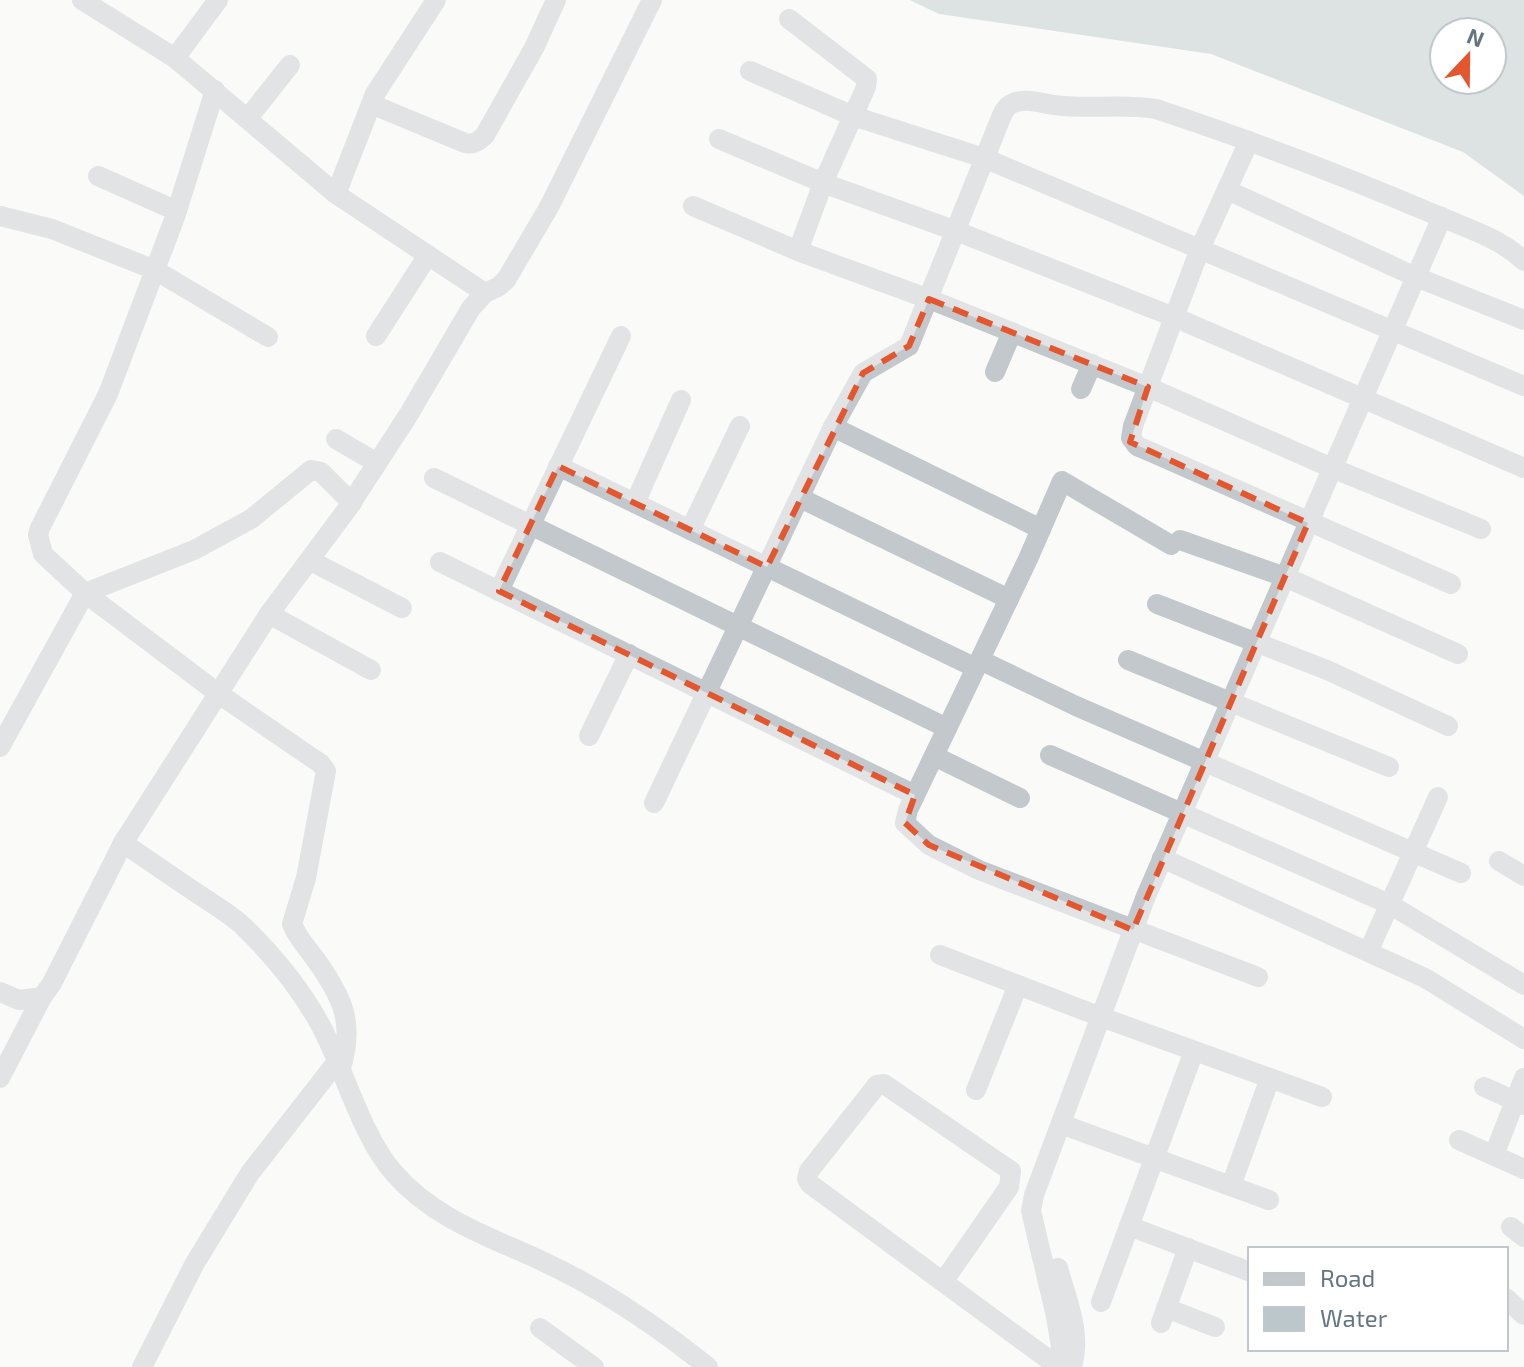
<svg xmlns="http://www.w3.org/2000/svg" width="1524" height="1367" font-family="'Exo 2',sans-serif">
  <rect width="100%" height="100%" fill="#fafaf8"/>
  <path fill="#bbc7cb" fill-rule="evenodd" d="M 910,0 L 1524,0 L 1524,196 L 1463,152 L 1211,54 L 939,14 ZM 1444,32 L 1492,32 L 1492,80 L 1444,80 Z"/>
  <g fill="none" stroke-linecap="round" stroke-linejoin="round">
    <g stroke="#c3c8cc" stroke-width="20">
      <polyline points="82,0 175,58 336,194 485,293 471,308 409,414 348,508 269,614 123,843"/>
      <polyline points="789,19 867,79 866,87 823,183 798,251"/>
      <polyline points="175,58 218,0"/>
      <polyline points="750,71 853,116 984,158 1524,386"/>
      <path d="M 215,90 L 175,217 L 108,394 L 40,528 L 38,535 L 43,554 L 85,593 L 219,694 L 321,764 L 326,771 L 306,878 L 292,924 C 297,937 308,949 316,960 C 344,999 355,1025 340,1071"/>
      <path d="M 371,104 L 465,143 C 474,145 479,141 485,135 L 534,48 L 556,0"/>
      <polyline points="248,118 290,65"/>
      <polyline points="719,139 823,183 956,231 1174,317 1524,468"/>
      <polyline points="1249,141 1200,249 1133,426 1131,438 1137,446 1151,452 1451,584"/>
      <polyline points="98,176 177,211"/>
      <polyline points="1227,190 1416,277 1524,320"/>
      <polyline points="336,194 375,94 436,0"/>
      <polyline points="693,206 798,251 929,299 1150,388 1332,468 1481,529"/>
      <polyline points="0,216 52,229 155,270 268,337"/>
      <polyline points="485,293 498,287 506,280 549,207 652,0"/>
      <polyline points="376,336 428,255"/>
      <polyline points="995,372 1012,332"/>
      <polyline points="1081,389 1092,364"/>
      <polyline points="833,427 1041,529"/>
      <polyline points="336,439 377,463"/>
      <polyline points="558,466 976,668"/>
      <polyline points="434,478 947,728"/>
      <polyline points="800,498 1009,599"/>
      <polyline points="635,503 681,400"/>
      <polyline points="690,530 740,426"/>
      <polyline points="1180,540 1285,577 1458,654"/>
      <polyline points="1171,545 1062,481 1028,559 908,810 905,823 929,845 979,870 1258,977"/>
      <polyline points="311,561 402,608"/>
      <polyline points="440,562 915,795"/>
      <polyline points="499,591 621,336"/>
      <polyline points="1157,604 1327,670 1448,726"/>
      <polyline points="269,614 371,670"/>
      <polyline points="980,660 1076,706 1461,873"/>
      <polyline points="1128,660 1389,767"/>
      <polyline points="589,736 629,654"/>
      <polyline points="0,747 85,593 194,550 251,519 311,470 321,472 352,503"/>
      <polyline points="1050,755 1389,904 1524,985"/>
      <polyline points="934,756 1020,798"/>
      <path d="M 654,803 L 833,427 L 863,373 L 909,346 L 998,125 C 1001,118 1003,109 1011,104 C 1024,97 1040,103 1054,105 C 1088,110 1122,103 1156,109 C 1253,141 1349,178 1443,218 C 1472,230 1501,239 1524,261"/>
      <polyline points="1162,858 1425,978 1524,1039"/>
      <polyline points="1499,861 1524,876"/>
      <polyline points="1369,950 1438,797"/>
      <polyline points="940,955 1101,1017 1322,1097"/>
      <path d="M 0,992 L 19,1000 L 42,997 L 52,983 L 123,843 C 148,860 173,877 198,894 C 213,904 230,914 243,926 C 273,955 301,989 321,1026 C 344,1069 362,1137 394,1173 C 435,1220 491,1237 544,1262 C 602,1289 658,1327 708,1367"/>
      <polyline points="0,1078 42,997"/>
      <polyline points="1484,1087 1524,1105"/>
      <polyline points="976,1090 1018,985"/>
      <polyline points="1061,1124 1269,1200"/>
      <polyline points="1459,1140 1524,1169"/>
      <polyline points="1494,1155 1524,1078"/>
      <polyline points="1231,1186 1270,1078"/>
      <polyline points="1129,1226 1248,1271"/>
      <polyline points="1511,1227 1524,1237"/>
      <path d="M 1058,1268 C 1067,1301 1082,1333 1072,1367"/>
      <polyline points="943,1282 1009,1187 1011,1171 884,1084 877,1085 809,1171 807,1179 810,1184 1056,1365"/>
      <polyline points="1506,1298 1524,1315"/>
      <polyline points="1101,1302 1194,1051"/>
      <polyline points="1166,1308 1215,1327"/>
      <polyline points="1161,1323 1188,1248"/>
      <polyline points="540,1328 594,1367"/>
      <polyline points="142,1367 195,1263 250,1173 336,1063"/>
      <polyline points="1056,1367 1061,1347 1056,1316 1031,1211 1034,1195 1146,896 1442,217"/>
    </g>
  </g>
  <path d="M0 0H1524V1367H0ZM 929,299 L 1148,387 L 1130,442 L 1308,523 L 1133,930 L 929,845 L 905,823 L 915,795 L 499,591 L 558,466 L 767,567 L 863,373 L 909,346 Z" fill="#fafaf8" fill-opacity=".55" fill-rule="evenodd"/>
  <path fill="none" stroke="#e4572e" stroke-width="6" stroke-dasharray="16 10" stroke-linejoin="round" d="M 929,299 L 1148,387 L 1130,442 L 1308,523 L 1133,930 L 929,845 L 905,823 L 915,795 L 499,591 L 558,466 L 767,567 L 863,373 L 909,346 Z"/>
  <rect x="1248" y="1247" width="260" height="104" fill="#ffffff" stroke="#c1c8cd" stroke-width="2"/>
  <rect x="1264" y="1273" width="40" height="12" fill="#c3c8cc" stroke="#c1c8cd" stroke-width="2"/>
  <text x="1320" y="1287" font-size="24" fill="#657683">Road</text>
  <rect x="1264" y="1307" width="40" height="24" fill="#bbc7cb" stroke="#c1c8cd" stroke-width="2"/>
  <text x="1320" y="1327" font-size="24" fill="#657683">Water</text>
  <g transform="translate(1468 56) rotate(22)"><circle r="38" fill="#ffffff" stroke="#c1c8cd" stroke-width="2"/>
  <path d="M0-6L14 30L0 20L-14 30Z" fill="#e4572e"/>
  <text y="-12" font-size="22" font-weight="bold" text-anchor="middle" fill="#657683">N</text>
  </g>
</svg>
